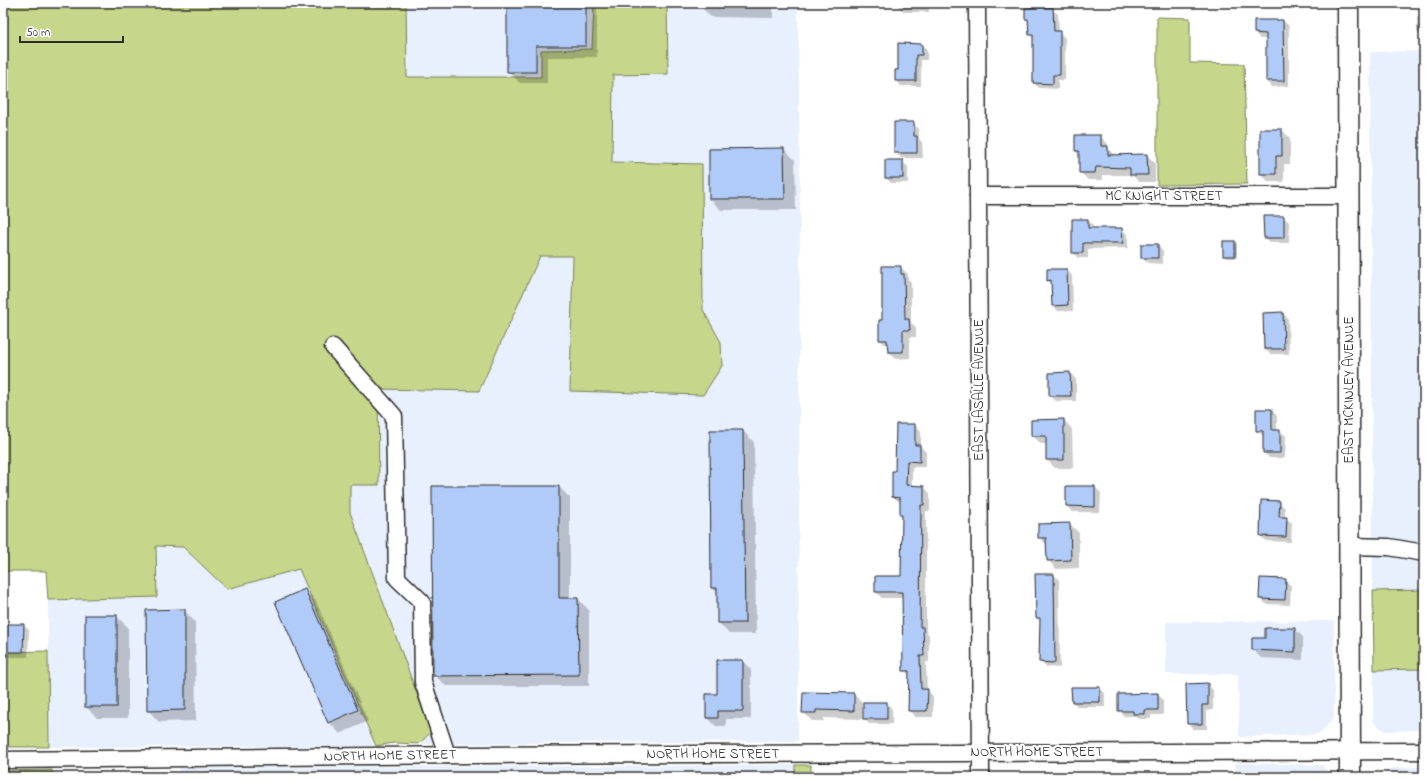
<svg xmlns="http://www.w3.org/2000/svg" width="1427" height="780" font-family="'Indie Flower',sans-serif">
  <rect width="100%" height="100%" fill="#fff"/>
  <filter id="ink" filterUnits="userSpaceOnUse"><feTurbulence type="fractalNoise" baseFrequency=".025" numOctaves="2"/><feDisplacementMap in="SourceGraphic" scale="8" xChannelSelector="R" yChannelSelector="G"/><feConvolveMatrix kernelMatrix="1 2 1 2 8 2 1 2 1" color-interpolation-filters="sRGB"/></filter>
  <g filter="url(#ink)">
    <g fill="#e8effd">
      <polygon points="406,3 594,3 592,50 541,50 542,77 407,77"/>
      <polygon points="667,3 798,3 800,207 798,741 419,744 431,731 350,512 349,485 379,485 378,388 479,391 540,256 573,256 570,391 721,342 703,310 702,164 612,162 613,75 668,74"/>
      <polygon points="1424,51 1424,590 1373,591 1370,52"/>
      <polygon points="156,546 182,547 227,589 299,569 376,746 49,747 48,600 157,597"/>
      <polygon points="1334,621 1334,718 1319,734 1239,737 1238,674 1166,674 1166,622"/>
      <polygon points="1424,669 1424,730 1384,731 1373,721 1374,670"/>
      <polygon points="1235,763 1322,765 1330,777 1235,777"/>
      <polygon points="795,765 795,777 180,777 179,768"/>
      <polygon points="1424,767 1424,777 1384,777 1391,768"/>
    </g>
    <g fill="#c6d68a" stroke="#78805a">
      <polygon points="3,3 406,3 407,77 541,77 541,50 592,49 594,3 667,3 668,74 613,75 612,162 702,164 703,310 721,342 722,366 703,395 570,391 573,256 540,256 479,391 378,389 379,485 350,485 350,512 431,732 419,744 394,743 376,746 299,569 227,589 183,547 156,546 157,597 48,600 46,571 3,571"/>
      <polygon points="1157,17 1190,18 1190,63 1244,64 1247,184 1157,185"/>
      <polygon points="1424,590 1424,669 1374,670 1373,591"/>
      <polygon points="48,651 49,747 3,747 3,652"/>
      <rect x="795" y="765" width="16" height="12"/>
      <polygon points="52,770 52,777 3,777 3,771"/>
    </g>
    <g fill="#0003">
      <polygon points="508,3 592,3 597,8 597,57 547,57 547,83 520,83 508,71"/>
      <polygon points="700,3 773,3 773,18 711,17 700,6"/>
      <polygon points="895,3 929,3 929,12 904,12"/>
      <polygon points="1030,3 1051,3 1051,9 1058,14 1059,32 1065,38 1065,80 1058,80 1058,89 1039,88 1034,83 1034,39 1030,34 1030,22 1026,19 1030,9"/>
      <polygon points="1417,17 1424,17 1424,37 1417,32"/>
      <polygon points="1255,21 1283,21 1289,26 1289,86 1272,87 1267,81 1267,39 1260,39 1255,33"/>
      <polygon points="922,45 927,50 927,60 921,60 921,86 901,86 896,80 898,71"/>
      <polygon points="1419,60 1424,60 1424,120 1420,116"/>
      <polygon points="913,123 919,129 919,139 922,142 923,158 901,158 895,152"/>
      <polygon points="1282,130 1290,138 1290,164 1284,164 1284,182 1269,182 1261,174"/>
      <polygon points="1100,136 1108,144 1108,148 1115,156 1147,155 1155,163 1155,182 1139,182 1132,175 1103,175 1103,180 1088,180 1080,172 1080,155 1076,151"/>
      <polygon points="784,149 795,160 796,210 721,210 710,199 710,150"/>
      <polygon points="902,161 908,167 908,183 891,183 886,178"/>
      <polygon points="1283,217 1289,222 1289,243 1270,243 1265,238"/>
      <polygon points="1088,220 1093,225 1093,229 1122,229 1128,235 1128,248 1088,249 1088,258 1078,258 1073,252"/>
      <polygon points="1234,242 1237,244 1237,258 1226,258 1224,256"/>
      <polygon points="1158,245 1163,251 1163,264 1148,263 1142,258"/>
      <polygon points="900,267 908,274 908,279 911,282 911,323 916,327 916,337 910,337 910,358 896,359 889,352 888,347 880,340 883,321"/>
      <polygon points="1067,270 1072,276 1073,311 1058,311 1053,305 1052,284 1048,280"/>
      <polygon points="1283,313 1288,319 1289,354 1270,354 1264,349"/>
      <polygon points="1420,325 1424,325 1424,444 1423,377 1420,374"/>
      <polygon points="1070,373 1076,379 1076,401 1056,401 1050,396"/>
      <polygon points="1272,410 1277,416 1277,431 1280,431 1286,436 1285,458 1269,458 1264,452 1264,436 1257,431"/>
      <polygon points="1064,420 1072,429 1073,468 1055,468 1047,460 1047,444 1041,444 1032,435"/>
      <polygon points="915,425 921,431 921,447 926,452 926,467 912,467 912,486 924,487 930,493 930,511 926,511 926,631 929,635 929,662 926,662 927,690 933,696 933,717 915,717 909,710 910,676 904,670 903,598 882,598 876,592 902,577 903,517 901,515 901,503 893,497 896,472"/>
      <polygon points="743,431 754,442 756,634 729,634 718,622 718,593 712,588"/>
      <polygon points="559,487 570,498 570,599 578,599 589,610 589,686 446,686 434,675"/>
      <polygon points="1095,487 1101,493 1100,512 1072,512 1067,506"/>
      <polygon points="1279,502 1285,508 1285,518 1292,523 1291,542 1266,541 1261,536"/>
      <polygon points="1070,524 1079,533 1079,568 1056,569 1048,560 1048,546 1039,537"/>
      <polygon points="1054,575 1059,580 1060,668 1046,667 1040,662 1041,621 1037,617"/>
      <polygon points="1285,580 1291,586 1290,605 1266,604 1260,598"/>
      <polygon points="304,590 316,601 368,721 340,734 329,722"/>
      <polygon points="184,610 195,622 196,721 159,722 148,710"/>
      <polygon points="116,616 128,627 128,718 97,718 86,707"/>
      <polygon points="3,625 23,625 29,630 28,657 8,657 3,652"/>
      <polygon points="1294,629 1303,637 1303,660 1261,658 1253,650 1266,639"/>
      <polygon points="743,661 751,670 751,719 726,719 726,726 716,726 707,717"/>
      <polygon points="1207,684 1213,690 1213,710 1207,711 1207,729 1193,729 1188,723"/>
      <polygon points="1099,688 1105,693 1105,707 1078,707 1073,702"/>
      <polygon points="854,694 862,702 862,719 824,718 824,721 812,721 803,712"/>
      <polygon points="1158,694 1163,700 1163,715 1151,715 1151,719 1139,719 1136,716 1124,716 1119,710"/>
      <polygon points="887,703 892,709 892,724 869,724 864,718"/>
      <polygon points="815,774 830,775 833,777 815,777"/>
    </g>
    <g fill="#b1cbf9" stroke="#2b2b2b">
      <polygon points="507,3 586,3 586,46 536,46 536,72 507,72"/>
      <polygon points="1053,7 1054,31 1060,31 1060,75 1053,75 1053,84 1033,83 1033,35 1029,35 1028,19 1025,19 1025,8"/>
      <polygon points="1254,20 1283,20 1284,81 1266,81 1266,34 1254,33"/>
      <polygon points="898,43 922,44 922,55 916,55 916,81 895,81 895,70 898,70"/>
      <polygon points="894,122 914,122 914,136 917,136 917,153 894,153"/>
      <polygon points="1260,129 1282,129 1282,156 1276,156 1276,174 1260,174"/>
      <polygon points="1075,135 1101,135 1101,146 1108,146 1108,155 1147,154 1148,175 1130,175 1130,168 1096,167 1095,173 1079,173 1079,151 1075,151"/>
      <polygon points="784,148 785,199 709,199 709,149"/>
      <rect x="885" y="160" width="18" height="18"/>
      <polygon points="1263,216 1284,216 1284,238 1264,238"/>
      <polygon points="1072,219 1088,219 1088,228 1122,228 1123,243 1083,243 1083,253 1072,253"/>
      <rect x="1223" y="241" width="12" height="15"/>
      <rect x="1141" y="244" width="17" height="14"/>
      <polygon points="882,266 901,266 901,274 904,274 905,319 909,319 910,330 903,330 903,352 888,352 887,340 879,340 879,320 882,320"/>
      <polygon points="1047,269 1067,269 1068,305 1052,306 1051,280 1047,281"/>
      <polygon points="1283,312 1284,349 1264,349 1263,313"/>
      <polygon points="1070,372 1071,396 1049,396 1049,373"/>
      <polygon points="1256,409 1272,409 1272,430 1280,430 1280,453 1263,453 1263,431 1256,431"/>
      <polygon points="1064,419 1064,460 1046,460 1046,436 1031,436 1031,420"/>
      <polygon points="896,424 915,424 915,445 920,445 920,462 907,461 906,485 924,486 924,505 921,505 920,627 923,627 924,656 920,656 921,689 928,689 927,711 908,711 909,671 903,671 902,592 875,592 875,576 901,576 902,515 900,515 900,498 892,497 892,471 895,471"/>
      <polygon points="710,430 743,430 745,623 717,623 717,588 711,588"/>
      <polygon points="432,486 559,486 559,598 578,598 579,675 433,676"/>
      <polygon points="1066,486 1095,486 1095,507 1066,506"/>
      <polygon points="1261,500 1280,501 1279,517 1287,517 1286,537 1260,536"/>
      <polygon points="1070,523 1071,560 1047,561 1046,538 1038,538 1038,524"/>
      <polygon points="1035,574 1054,574 1055,663 1039,662 1040,618 1036,618"/>
      <polygon points="1260,578 1286,579 1285,600 1259,599"/>
      <polygon points="305,589 358,710 328,723 275,602"/>
      <polygon points="185,609 185,710 147,711 146,610"/>
      <rect x="85" y="615" width="32" height="92"/>
      <polygon points="3,624 24,624 23,652 3,652"/>
      <polygon points="1265,628 1295,628 1295,652 1252,650 1252,638 1265,638"/>
      <polygon points="717,660 743,660 743,711 718,711 718,718 706,718 706,694 717,694"/>
      <polygon points="1208,683 1208,705 1202,705 1202,724 1187,724 1186,684"/>
      <polygon points="1071,687 1100,687 1100,702 1072,702"/>
      <polygon points="803,692 854,693 854,711 816,710 816,713 802,713"/>
      <polygon points="1158,693 1158,710 1145,710 1145,714 1133,714 1133,711 1118,711 1118,694"/>
      <rect x="863" y="702" width="24" height="17"/>
    </g>
    <g fill="none" stroke-linecap="round" stroke-linejoin="round">
      <g stroke="#2b2b2b" stroke-width="19">
        <g id="minor">
          <polyline points="977,3 981,777"/>
          <polyline points="978,196 1349,196"/>
          <polyline points="333,347 394,416 397,578 422,602 423,682 447,755"/>
          <polyline points="1349,546 1389,547 1424,553"/>
          <polyline points="3,760 470,755 1424,751"/>
        </g>
      </g>
      <g stroke="#2b2b2b" stroke-width="23">
        <polyline id="major" points="1348,3 1350,777"/>
      </g>
      <use href="#minor" stroke="#fff" stroke-width="16"/>
      <use href="#major" stroke="#fff" stroke-width="20"/>
    </g>
  </g>
  <g text-anchor="middle" dominant-baseline="central" stroke-width="4" stroke-linejoin="round" paint-order="stroke">
    <g font-size="14" fill="#2b2b2b" stroke="#fff">
      <text x="1164" y="196">MC KNIGHT STREET</text>
      <text transform="translate(979 390) rotate(-90)">EAST LASALLE AVENUE</text>
      <text transform="translate(1349 390) rotate(-90)">EAST MCKINLEY AVENUE</text>
      <text x="1037" y="752">NORTH HOME STREET</text>
      <text x="713" y="754">NORTH HOME STREET</text>
      <text transform="translate(390 756) rotate(-1)">NORTH HOME STREET</text>
    </g>
  </g>
  <rect width="1427" height="780" fill="none" stroke="#fff" stroke-width="16"/>
  <rect x="8" y="8" width="1411" height="764" fill="none" stroke="#2b2b2b" stroke-width="1.5" filter="url(#ink)"/>
  <path d="M20 36v6h103v-6" fill="none" stroke="#2b2b2b" stroke-width="2"/>
  <text x="26" y="36" font-size="12" fill="#2b2b2b" stroke="#ffffff" stroke-width="3" paint-order="stroke">50 m</text>
</svg>
